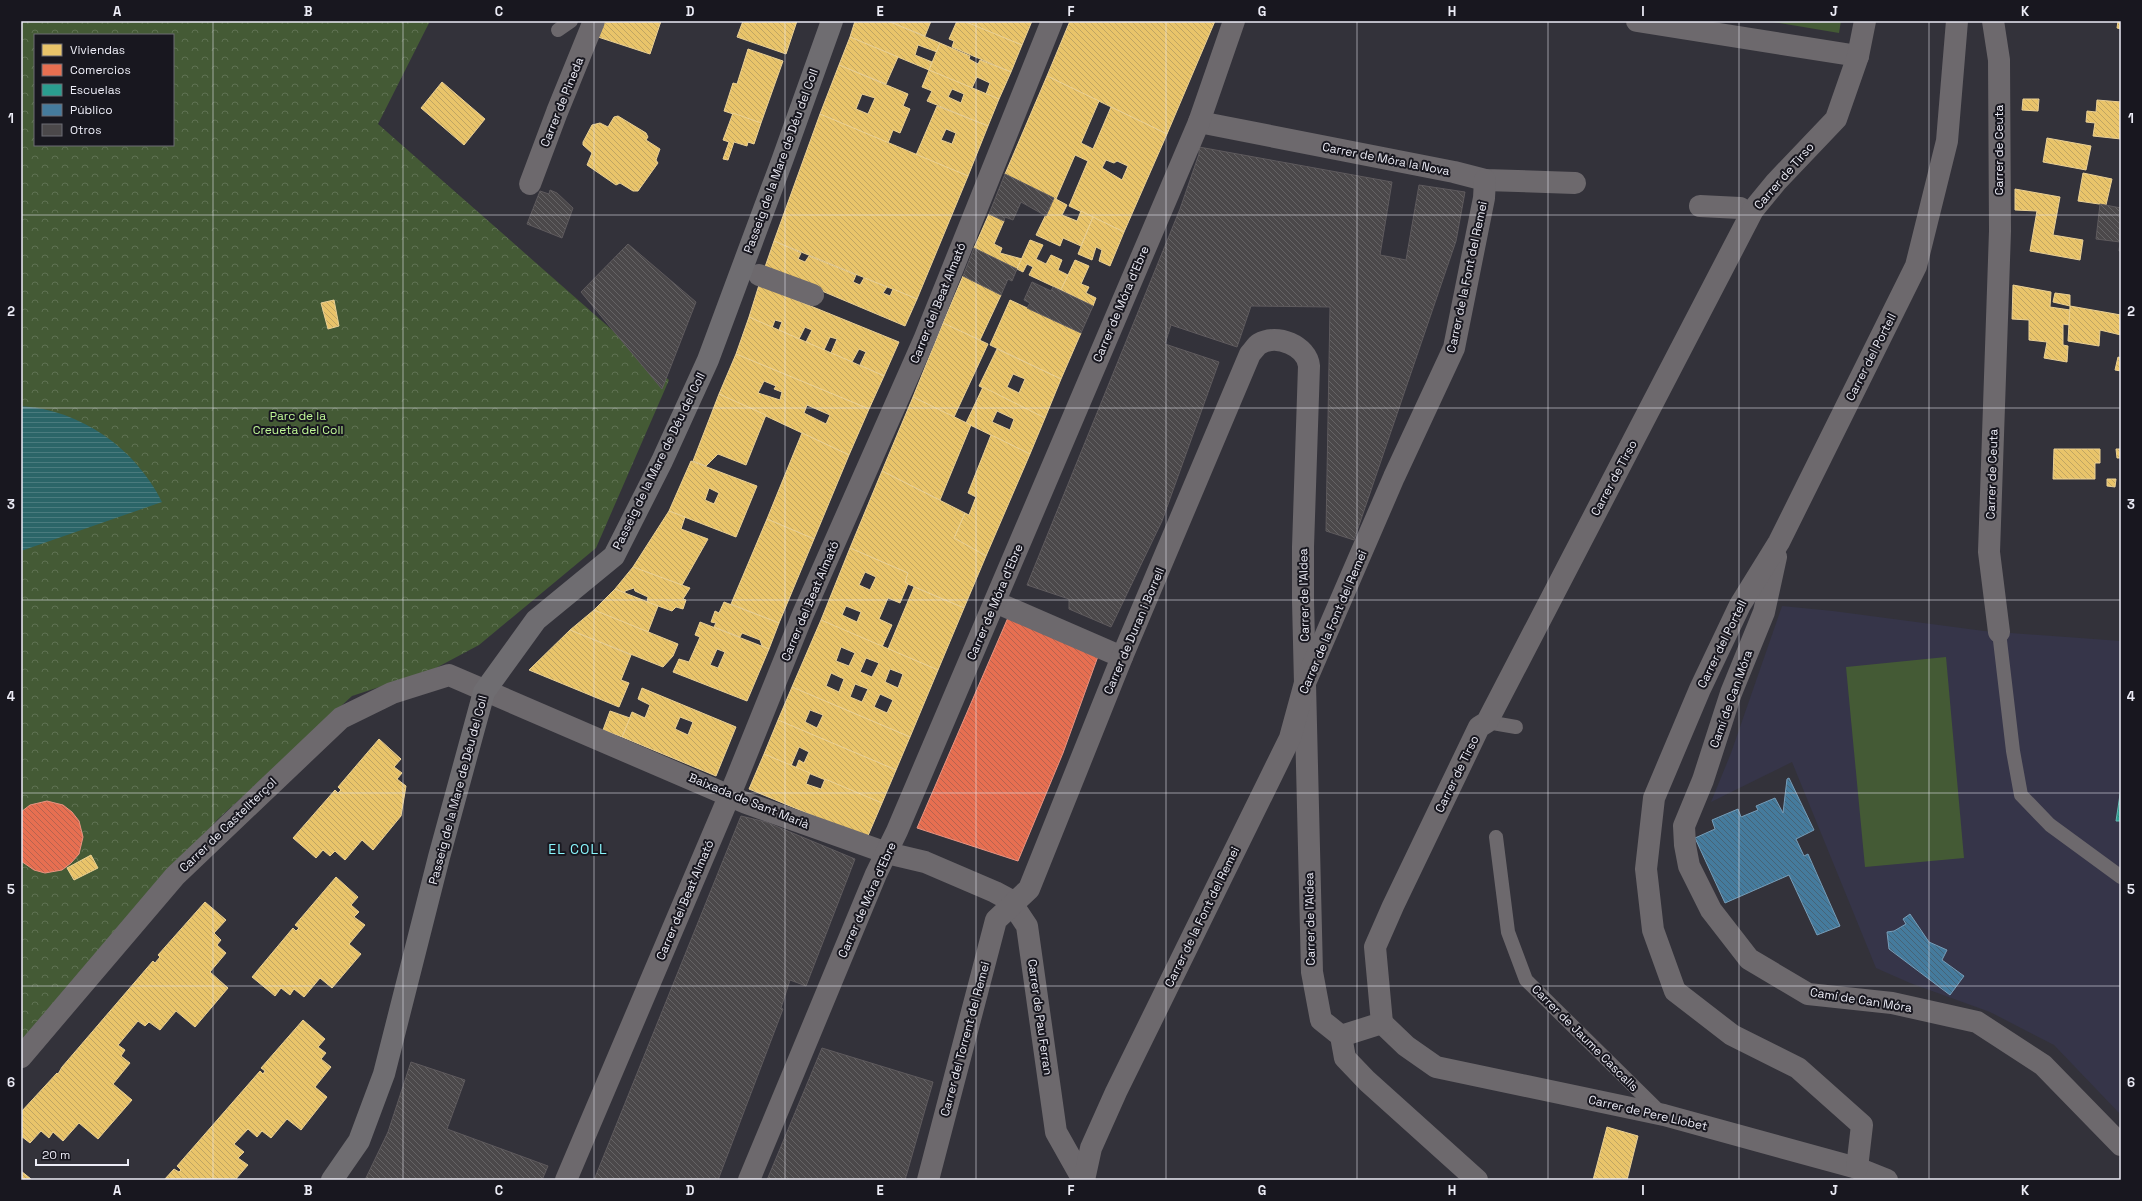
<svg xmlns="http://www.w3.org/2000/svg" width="2142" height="1201" font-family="'Space Grotesk',sans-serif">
  <defs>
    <pattern id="park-crowns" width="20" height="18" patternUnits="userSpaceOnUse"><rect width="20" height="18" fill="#445a35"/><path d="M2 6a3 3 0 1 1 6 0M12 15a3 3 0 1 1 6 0" fill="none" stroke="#5f7253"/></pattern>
    <pattern id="water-rules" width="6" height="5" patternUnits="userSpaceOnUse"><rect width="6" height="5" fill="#2b6568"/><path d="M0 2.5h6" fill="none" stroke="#4a7b7e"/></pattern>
    <pattern id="homes-back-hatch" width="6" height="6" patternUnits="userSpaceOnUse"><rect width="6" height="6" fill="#e9c46a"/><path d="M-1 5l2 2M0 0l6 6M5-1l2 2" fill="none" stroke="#c0a562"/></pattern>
    <pattern id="shops-back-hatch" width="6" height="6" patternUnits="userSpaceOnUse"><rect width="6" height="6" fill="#e76f51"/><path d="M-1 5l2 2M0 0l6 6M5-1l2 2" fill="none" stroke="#b7634f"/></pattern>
    <pattern id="schools-back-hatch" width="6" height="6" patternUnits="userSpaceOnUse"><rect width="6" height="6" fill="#2a9d8f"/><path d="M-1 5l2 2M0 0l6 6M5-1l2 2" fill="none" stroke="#33837a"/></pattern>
    <pattern id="public-back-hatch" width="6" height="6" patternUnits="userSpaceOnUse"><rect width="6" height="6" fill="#457b9d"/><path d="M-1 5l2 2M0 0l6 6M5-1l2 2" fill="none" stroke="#466478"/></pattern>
    <pattern id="building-back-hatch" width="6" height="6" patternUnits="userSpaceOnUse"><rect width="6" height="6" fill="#4b484a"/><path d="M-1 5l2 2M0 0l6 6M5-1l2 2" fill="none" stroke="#656365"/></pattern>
  </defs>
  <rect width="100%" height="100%" fill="#33323a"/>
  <polygon fill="#363549" points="1782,606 1833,611 1984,631 2121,641 2121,1115 2054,1045 1990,1012 1910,983 1876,968 1792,762 1711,802 1731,753"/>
  <path fill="url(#park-crowns)" fill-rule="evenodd" d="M 21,21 L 430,21 L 378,124 L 669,380 L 596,548 L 479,645 L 434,669 L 352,696 L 217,820 L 21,1048 ZM 35,35 L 173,35 L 173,145 L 35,145 Z"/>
  <g fill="#445a35">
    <polygon points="1767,21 1841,21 1839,33"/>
    <polygon points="1946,657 1964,858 1865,867 1846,667"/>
  </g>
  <path fill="url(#water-rules)" d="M 21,406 C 81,410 135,448 162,502 L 21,551 Z"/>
  <g fill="url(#homes-back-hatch)" stroke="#ead094" fill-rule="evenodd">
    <polygon points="603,21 661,21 650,54 598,37"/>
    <polygon points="743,21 797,21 786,54 737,37"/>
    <polygon points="855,21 888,21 940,43 937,52 918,45 915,55 932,62 929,70 850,37"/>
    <polygon points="888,21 931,21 925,36"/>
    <polygon points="957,21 967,22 1022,45 1011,72 952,47 954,41 949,39"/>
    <polygon points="964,21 1032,21 1022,45"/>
    <polygon points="1070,21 1215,21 1167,134 1047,76"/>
    <polygon points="2118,21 2121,21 2121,29 2117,28"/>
    <polygon points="850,37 898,57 886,84 839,65"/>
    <polygon points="940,43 970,56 969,59 978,64 980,60 1011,72 999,99 986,94 990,83 977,77 972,88 929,70"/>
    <polygon points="748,49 783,61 761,123 724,111 733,83 737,84"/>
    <path d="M 839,65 L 908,94 L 903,106 L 910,109 L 900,133 L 893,130 L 888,143 L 820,114 ZM 862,94 L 875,98 L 868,114 L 856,109 Z"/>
    <path d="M 929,70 L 999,99 L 988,126 L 927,101 L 932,91 L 922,87 ZM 952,89 L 964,94 L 961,103 L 948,97 Z"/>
    <path d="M 1047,76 L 1099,101 L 1081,143 L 1093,149 L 1111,107 L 1167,134 L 1124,232 L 1069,206 L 1088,161 L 1075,155 L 1056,199 L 1005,174 ZM 1106,160 L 1114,163 L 1117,161 L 1128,166 L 1122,180 L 1102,168 Z"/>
    <polygon points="442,82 485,119 464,145 421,108"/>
    <polygon points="2023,99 2039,99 2038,111 2022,110"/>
    <polygon points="2097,100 2121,102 2121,139 2093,136 2095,123 2086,122 2087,111 2096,112"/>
    <path d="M 937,106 L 988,126 L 968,176 L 916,155 ZM 946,129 L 956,133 L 952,144 L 941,140 Z"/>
    <polygon points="733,113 761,123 754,144 748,142 747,146 734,142 728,160 723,159 729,142 723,140"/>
    <polygon points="820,114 968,176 917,299 774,241"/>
    <polygon points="618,116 646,133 648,137 646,140 660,149 656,160 658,163 638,191 633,191 620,183 616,185 587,165 592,153 583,145 583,142 592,125 600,123 608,127 614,117"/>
    <polygon points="2047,138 2091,146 2086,170 2043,162"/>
    <polygon points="2083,173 2112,179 2106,205 2078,201"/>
    <polygon points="2015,189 2060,197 2053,235 2083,240 2080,260 2030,251 2037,211 2015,210"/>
    <polygon points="1054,198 1067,205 1062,215 1077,221 1081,211 1093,217 1081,246 1063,238 1060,246 1036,235"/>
    <polygon points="989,214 1004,221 994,244 1002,248 1000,253 1022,259 1017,269 974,248"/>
    <polygon points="1093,217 1124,232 1110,266 1099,261 1102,250 1096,247 1092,260 1078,254"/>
    <polygon points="1030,240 1043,245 1036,259 1046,264 1051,255 1062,260 1058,270 1068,275 1061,290 1029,275 1033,267 1027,264 1023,272 1017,269"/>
    <polygon points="774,241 801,253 798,259 805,262 809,256 856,275 853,282 860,285 864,278 887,287 883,293 890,296 893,289 917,299 905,326 765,267"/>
    <polygon points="1075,260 1089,266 1081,284 1089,287 1086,293 1096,298 1093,306 1061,290"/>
    <polygon points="963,276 1001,295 980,340 943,323"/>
    <polygon points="759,285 899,342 884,376 860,365 866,352 859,349 852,362 831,353 837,339 830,337 824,350 806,342 812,330 807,328 805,327 799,339 779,330 782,322 775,320 772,328 749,317"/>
    <polygon points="2013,285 2051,292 2050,307 2070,310 2069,325 2063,324 2063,345 2068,346 2067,362 2044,358 2047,342 2029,340 2029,320 2012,319"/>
    <polygon points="2055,293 2070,295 2070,306 2053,302"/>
    <polygon points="334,300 339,326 328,329 321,303"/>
    <polygon points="1010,300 1081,333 1061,379 990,345"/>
    <polygon points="2070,306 2121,315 2121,335 2100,330 2099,346 2068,341"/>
    <polygon points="749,317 884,376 869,409 736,354"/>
    <polygon points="943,323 988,344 954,417 913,397"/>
    <path d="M 997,349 L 1061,379 L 1045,418 L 979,386 ZM 1013,374 L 1025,379 L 1019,393 L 1007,387 Z"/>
    <path d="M 736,354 L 869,409 L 849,455 L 719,394 ZM 764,381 L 776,386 L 774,389 L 782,392 L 780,400 L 758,393 ZM 807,405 L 830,415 L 826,424 L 804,413 Z"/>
    <polygon points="2118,357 2121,358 2121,371 2115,370"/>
    <path d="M 983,387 L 1045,418 L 1030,454 L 966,423 ZM 997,411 L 1014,419 L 1010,430 L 992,422 Z"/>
    <polygon points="719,394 766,415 746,465 718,454 706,466 693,461"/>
    <polygon points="913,397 971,425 940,500 882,471"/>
    <polygon points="802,433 849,455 814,539 767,519"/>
    <polygon points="991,435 1030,454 986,556 954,538 965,513 969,515 976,497 968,493"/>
    <polygon points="2054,449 2100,449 2100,463 2095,463 2095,479 2053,479"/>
    <polygon points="2116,449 2121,449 2121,458 2117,458"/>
    <path d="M 691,461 L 757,486 L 736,537 L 669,511 ZM 709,488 L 719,493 L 714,504 L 705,500 Z"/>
    <polygon points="882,471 965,513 954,538 986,556 964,608 908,584 905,582 908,573 850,548"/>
    <polygon points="2107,479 2116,479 2115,487 2107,486"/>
    <polygon points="669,511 685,517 681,529 708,539 682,585 633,567"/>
    <polygon points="767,519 814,539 779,623 731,604"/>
    <path d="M 850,548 L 908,573 L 905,582 L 908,584 L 900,603 L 888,598 L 879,619 L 892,625 L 882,647 L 821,620 ZM 865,572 L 876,577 L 870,590 L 859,585 ZM 846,606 L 861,612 L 857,622 L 842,615 Z"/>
    <polygon points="633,567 690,588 683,599 686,600 683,609 676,607 672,611 647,602 648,597 635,591 634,588 625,591 625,593 615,589"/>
    <polygon points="914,587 964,608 938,670 888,649"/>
    <polygon points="615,589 658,606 648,632 594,610"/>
    <polygon points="724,602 779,623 769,649 762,646 760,640 742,633 740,637 714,627 716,623 711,622 715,611 719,613"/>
    <polygon points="594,610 678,644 673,656 663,667 570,630"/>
    <path d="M 821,620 L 938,670 L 910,737 L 792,687 ZM 841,647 L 855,653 L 849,666 L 836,661 ZM 866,658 L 879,663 L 872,677 L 860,672 ZM 890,669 L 903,674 L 898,688 L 885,682 ZM 831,673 L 844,679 L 839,692 L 826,686 ZM 855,684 L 868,689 L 862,702 L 850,697 ZM 880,694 L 893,700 L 887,713 L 874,707 Z"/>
    <path d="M 700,622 L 769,649 L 747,701 L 673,672 L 679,659 L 689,662 L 700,637 L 695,635 ZM 717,649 L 725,652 L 718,668 L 710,665 Z"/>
    <polygon points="570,630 631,655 621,680 629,683 619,707 529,670"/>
    <path d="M 792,687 L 910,737 L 896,770 L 778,720 ZM 810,710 L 823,715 L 817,728 L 805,722 Z"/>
    <path d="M 642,688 L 736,727 L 716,776 L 622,737 L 632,712 L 645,718 L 650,705 L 638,699 ZM 680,717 L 693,722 L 688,735 L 675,729 Z"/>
    <polygon points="610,711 630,718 622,737 603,730"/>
    <polygon points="778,720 896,770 882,803 796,768 799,760 804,763 809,752 799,747 791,766 764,754"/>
    <polygon points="379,739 401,759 394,767 402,773 397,779 406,786 401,816 373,850 362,840 345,860 335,851 330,856 323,850 316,858 293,838 335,790 338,793 341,790 338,787"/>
    <polygon points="764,754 810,773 806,784 821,789 825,779 882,803 867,838 749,789"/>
    <polygon points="91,855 98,868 74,880 67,868"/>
    <polygon points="336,877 358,897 351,905 359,912 354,917 365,925 349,944 361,954 332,988 320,978 304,997 294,989 290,995 281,988 275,996 252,977 293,928 296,931 299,928 295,925"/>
    <polygon points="205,902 226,920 214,933 221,940 217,945 226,953 210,972 228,988 195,1027 176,1011 160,1030 149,1022 145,1026 138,1021 118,1045 125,1050 121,1056 130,1063 113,1084 132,1100 98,1139 79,1123 63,1141 53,1132 49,1138 41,1131 30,1143 21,1136 21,1112 57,1073 58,1074 62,1067 153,961 155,963 160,957 158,955"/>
    <polygon points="303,1020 325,1039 318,1047 326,1053 321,1059 331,1067 315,1087 327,1097 301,1130 287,1119 271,1138 262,1131 257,1137 248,1129 234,1144 244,1152 238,1158 248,1165 235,1180 164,1180 174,1169 179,1172 181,1170 177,1166 260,1071 263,1074 265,1071 261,1068"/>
    <polygon points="1607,1127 1638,1136 1627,1180 1593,1180"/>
    <polygon points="21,1171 31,1179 30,1180 21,1180"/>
  </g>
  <g fill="url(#shops-back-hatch)" stroke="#e89482">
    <polygon points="1010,613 1101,648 1063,753 1018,861 917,828"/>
    <polygon points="47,801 63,805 72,812 79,821 83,837 79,854 71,863 62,870 45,873 34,870 21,861 21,812 30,805"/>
  </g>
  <polygon fill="url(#schools-back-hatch)" stroke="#64b5ae" points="2121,788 2121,821 2116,821"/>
  <g fill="url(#public-back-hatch)" stroke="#779db8">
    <polygon points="1789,778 1814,830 1796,839 1804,856 1808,854 1840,926 1817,935 1789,875 1725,903 1695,838 1715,829 1712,820 1738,809 1741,817 1758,810 1756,806 1775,798 1783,813 1787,779"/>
    <polygon points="1910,914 1929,942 1947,950 1942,960 1964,976 1950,995 1889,949 1887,932 1894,931 1906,924 1903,919"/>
  </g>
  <g fill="url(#building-back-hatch)" stroke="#5e5a5d">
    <polygon points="1199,147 1392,182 1380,255 1406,260 1419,185 1465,192 1456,241 1354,540 1326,531 1330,307 1251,306 1237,347 1171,325 1165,344 1219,362 1162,521 1111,627 1069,609 1069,599 1027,585 1180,209 1199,154"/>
    <polygon points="1005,174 1054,198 1046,216 1021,202 1013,220 1005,217 1004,221 989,214"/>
    <polygon points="550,190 557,193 573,208 562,238 527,224 540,191 549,194"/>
    <polygon points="2100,204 2121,208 2121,251 2119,251 2120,242 2096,239"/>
    <polygon points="628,244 696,302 662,389 581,292"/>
    <polygon points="974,248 1017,269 1012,281 1008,279 1001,295 963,276"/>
    <polygon points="1032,282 1051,291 1053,287 1093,306 1081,333 1027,308 1030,303 1024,300"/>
    <polygon points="741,816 766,822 855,859 806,986 790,980 781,1008 783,1009 718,1180 594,1180"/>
    <polygon points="822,1048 933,1082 905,1180 767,1180"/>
    <polygon points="411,1062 465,1080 447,1129 548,1166 542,1180 365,1180 388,1132"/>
  </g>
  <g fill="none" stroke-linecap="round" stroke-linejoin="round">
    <g stroke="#6d696d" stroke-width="14">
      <polyline points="558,30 571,21"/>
      <polyline points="1999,632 2013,751 2021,795 2050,825 2121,877"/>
      <polyline points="1487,722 1516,727"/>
      <polyline points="1496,837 1508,932 1526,980 1662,1114"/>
    </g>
    <g stroke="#6d696d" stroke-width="22">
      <polyline points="1637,21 1858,56"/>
      <polyline points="1993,21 1999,60 2000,231 1989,552 1999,632"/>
      <polyline points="1199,122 1454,172 1485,180 1575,183"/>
      <polyline points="530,184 557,112 594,21"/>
      <polyline points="1700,206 1740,208"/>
      <polyline points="759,275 813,295"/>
      <polyline points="1776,557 1764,612 1731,693 1703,780 1684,826 1685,845 1689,866 1711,910 1749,959 1808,994 1892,1003 1977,1022 2043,1065 2121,1145"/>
      <polyline points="995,602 1122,657"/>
      <polyline points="1382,1023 1406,1046 1436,1067 1664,1115 1857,1168 1887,1180"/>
      <polyline points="1341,1036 1382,1023 1375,947 1393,906 1479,727 1487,722 1753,210 1776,182 1836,119 1858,56 1865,21"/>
      <polyline points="21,1057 175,876 341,718 392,693 449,675 746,803 887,853 925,862 995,892 1008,899 1013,905 1027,926 1056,1132 1083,1180"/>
      <polyline points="1857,1168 1862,1125 1798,1068 1732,1035 1675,991 1653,930 1646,869 1654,798 1700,689 1740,605 1779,542 1916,266 1947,141 1957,21"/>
      <polyline points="566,1180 736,780 803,614 924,340 1052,21"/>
      <polyline points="749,1180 876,874 897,831 1199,122 1234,21"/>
      <path d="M 928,1180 L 996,920 L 1029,889 L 1122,657 L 1250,354 C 1253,351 1256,346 1259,344 C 1277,333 1307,346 1309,366 L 1303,547 L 1303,601 L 1312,972 L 1321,1020 L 1341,1036 L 1345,1058 L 1367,1081 L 1477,1180"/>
      <polyline points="1084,1180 1091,1148 1116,1092 1290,738 1305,683 1394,477 1454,348 1484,198 1485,180"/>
    </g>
    <polyline stroke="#6f6d71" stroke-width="22" points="332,1180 359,1141 384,1074 439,857 484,692 536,620 614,556 662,461 708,360 782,161 832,21"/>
  </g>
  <path fill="none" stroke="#ececf6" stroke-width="1" stroke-opacity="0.55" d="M 213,21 L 213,1180M 403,21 L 403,1180M 594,21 L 594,1180M 785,21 L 785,1180M 976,21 L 976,1180M 1166,21 L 1166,1180M 1357,21 L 1357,1180M 1548,21 L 1548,1180M 1739,21 L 1739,1180M 1929,21 L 1929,1180M 21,215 L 2121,215M 21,408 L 2121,408M 21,600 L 2121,600M 21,793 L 2121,793M 21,986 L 2121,986"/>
  <g text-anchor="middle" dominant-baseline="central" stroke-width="4" stroke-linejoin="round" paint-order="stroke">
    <g font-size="12" fill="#ececf6" stroke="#18171f">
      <text transform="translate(562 102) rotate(-68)">Carrer de Pineda</text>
      <text transform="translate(1999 150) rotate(-90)">Carrer de Ceuta</text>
      <text transform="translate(1386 159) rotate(11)">Carrer de Móra la Nova</text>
      <text transform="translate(781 161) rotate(-70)">Passeig de la Mare de Déu del Coll</text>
      <text transform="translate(1784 176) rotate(-49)">Carrer de Tirso</text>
      <text transform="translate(1467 277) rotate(-78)">Carrer de la Font del Remei</text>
      <text transform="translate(938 303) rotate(-68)">Carrer del Beat Almató</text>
      <text transform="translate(1121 304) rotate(-67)">Carrer de Móra d'Ebre</text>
      <text transform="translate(1871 357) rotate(-63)">Carrer del Portell</text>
      <text transform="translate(659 461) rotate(-64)">Passeig de la Mare de Déu del Coll</text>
      <text transform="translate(1992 474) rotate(-88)">Carrer de Ceuta</text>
      <text transform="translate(1614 478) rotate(-62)">Carrer de Tirso</text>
      <text transform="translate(1304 595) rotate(-91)">Carrer de l'Aldea</text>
      <text transform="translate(810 601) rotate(-67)">Carrer del Beat Almató</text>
      <text transform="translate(995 602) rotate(-67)">Carrer de Móra d'Ebre</text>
      <text transform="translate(1333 622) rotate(-67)">Carrer de la Font del Remei</text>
      <text transform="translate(1134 631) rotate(-67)">Carrer de Duran i Borrell</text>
      <text transform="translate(1722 644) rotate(-64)">Carrer del Portell</text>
      <text transform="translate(1731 699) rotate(-70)">Camí de Can Móra</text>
      <text transform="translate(1457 774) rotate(-64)">Carrer de Tirso</text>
      <text transform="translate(458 790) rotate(-75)">Passeig de la Mare de Déu del Coll</text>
      <text transform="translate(749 801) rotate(22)">Baixada de Sant Marià</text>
      <text transform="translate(228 825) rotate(-44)">Carrer de Castellterçol</text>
      <text transform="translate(685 900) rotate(-67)">Carrer del Beat Almató</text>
      <text transform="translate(867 900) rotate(-66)">Carrer de Móra d'Ebre</text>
      <text transform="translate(1202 917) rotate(-64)">Carrer de la Font del Remei</text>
      <text transform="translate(1310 919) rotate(-91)">Carrer de l'Aldea</text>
      <text transform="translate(1861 1000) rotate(9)">Camí de Can Móra</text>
      <text transform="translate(1040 1017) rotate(82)">Carrer de Pau Ferran</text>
      <text transform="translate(1585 1038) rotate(45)">Carrer de Jaume Cascalls</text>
      <text transform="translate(965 1039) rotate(-75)">Carrer del Torrent del Remei</text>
      <text transform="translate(1648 1113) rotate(13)">Carrer de Pere Llobet</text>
    </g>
    <g font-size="12" fill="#bff796" stroke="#18171f">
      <text x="298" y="416">Parc de la<tspan x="298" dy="14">Creueta del Coll</tspan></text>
    </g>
    <g font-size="14" letter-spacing="1" fill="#8af5fc" stroke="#18171f">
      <text x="578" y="849">EL COLL</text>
    </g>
  </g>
  <rect width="2142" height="1201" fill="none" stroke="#18171f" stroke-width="44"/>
  <rect x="34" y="34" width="140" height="112" fill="#18171f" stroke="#6d6c75"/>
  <rect x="42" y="44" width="20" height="12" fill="#e9c46a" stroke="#6d6c75"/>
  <text x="70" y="54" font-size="12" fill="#ececf6">Viviendas</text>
  <rect x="42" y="64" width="20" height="12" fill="#e76f51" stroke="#6d6c75"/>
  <text x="70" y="74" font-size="12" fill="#ececf6">Comercios</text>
  <rect x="42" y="84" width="20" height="12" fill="#2a9d8f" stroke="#6d6c75"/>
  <text x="70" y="94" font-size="12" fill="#ececf6">Escuelas</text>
  <rect x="42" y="104" width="20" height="12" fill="#457b9d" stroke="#6d6c75"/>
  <text x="70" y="114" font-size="12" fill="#ececf6">Público</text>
  <rect x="42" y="124" width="20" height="12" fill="#4b484a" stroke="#6d6c75"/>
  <text x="70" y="134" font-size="12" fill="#ececf6">Otros</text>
  <path d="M36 1159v6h92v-6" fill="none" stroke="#ececf6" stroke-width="2"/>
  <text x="42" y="1159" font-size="12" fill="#ececf6" stroke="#18171f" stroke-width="3" paint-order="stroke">20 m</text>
  <rect x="22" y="22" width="2098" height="1157" fill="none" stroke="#ececf6" stroke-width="1.5"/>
  <g font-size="13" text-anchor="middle" font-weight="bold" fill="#ececf6">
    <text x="117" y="16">A</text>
    <text x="308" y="16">B</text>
    <text x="499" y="16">C</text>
    <text x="690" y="16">D</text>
    <text x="880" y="16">E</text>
    <text x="1071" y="16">F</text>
    <text x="1262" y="16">G</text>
    <text x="1452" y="16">H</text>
    <text x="1643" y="16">I</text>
    <text x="1834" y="16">J</text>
    <text x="2025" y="16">K</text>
    <text x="11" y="123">1</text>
    <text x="2131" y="123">1</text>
    <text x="11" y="316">2</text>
    <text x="2131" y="316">2</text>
    <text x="11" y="509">3</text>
    <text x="2131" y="509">3</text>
    <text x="11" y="701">4</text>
    <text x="2131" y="701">4</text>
    <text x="11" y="894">5</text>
    <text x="2131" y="894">5</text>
    <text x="11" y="1087">6</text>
    <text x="2131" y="1087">6</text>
    <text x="117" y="1195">A</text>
    <text x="308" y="1195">B</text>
    <text x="499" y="1195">C</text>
    <text x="690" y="1195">D</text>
    <text x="880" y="1195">E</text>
    <text x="1071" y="1195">F</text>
    <text x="1262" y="1195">G</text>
    <text x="1452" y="1195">H</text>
    <text x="1643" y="1195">I</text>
    <text x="1834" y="1195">J</text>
    <text x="2025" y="1195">K</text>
  </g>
</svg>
